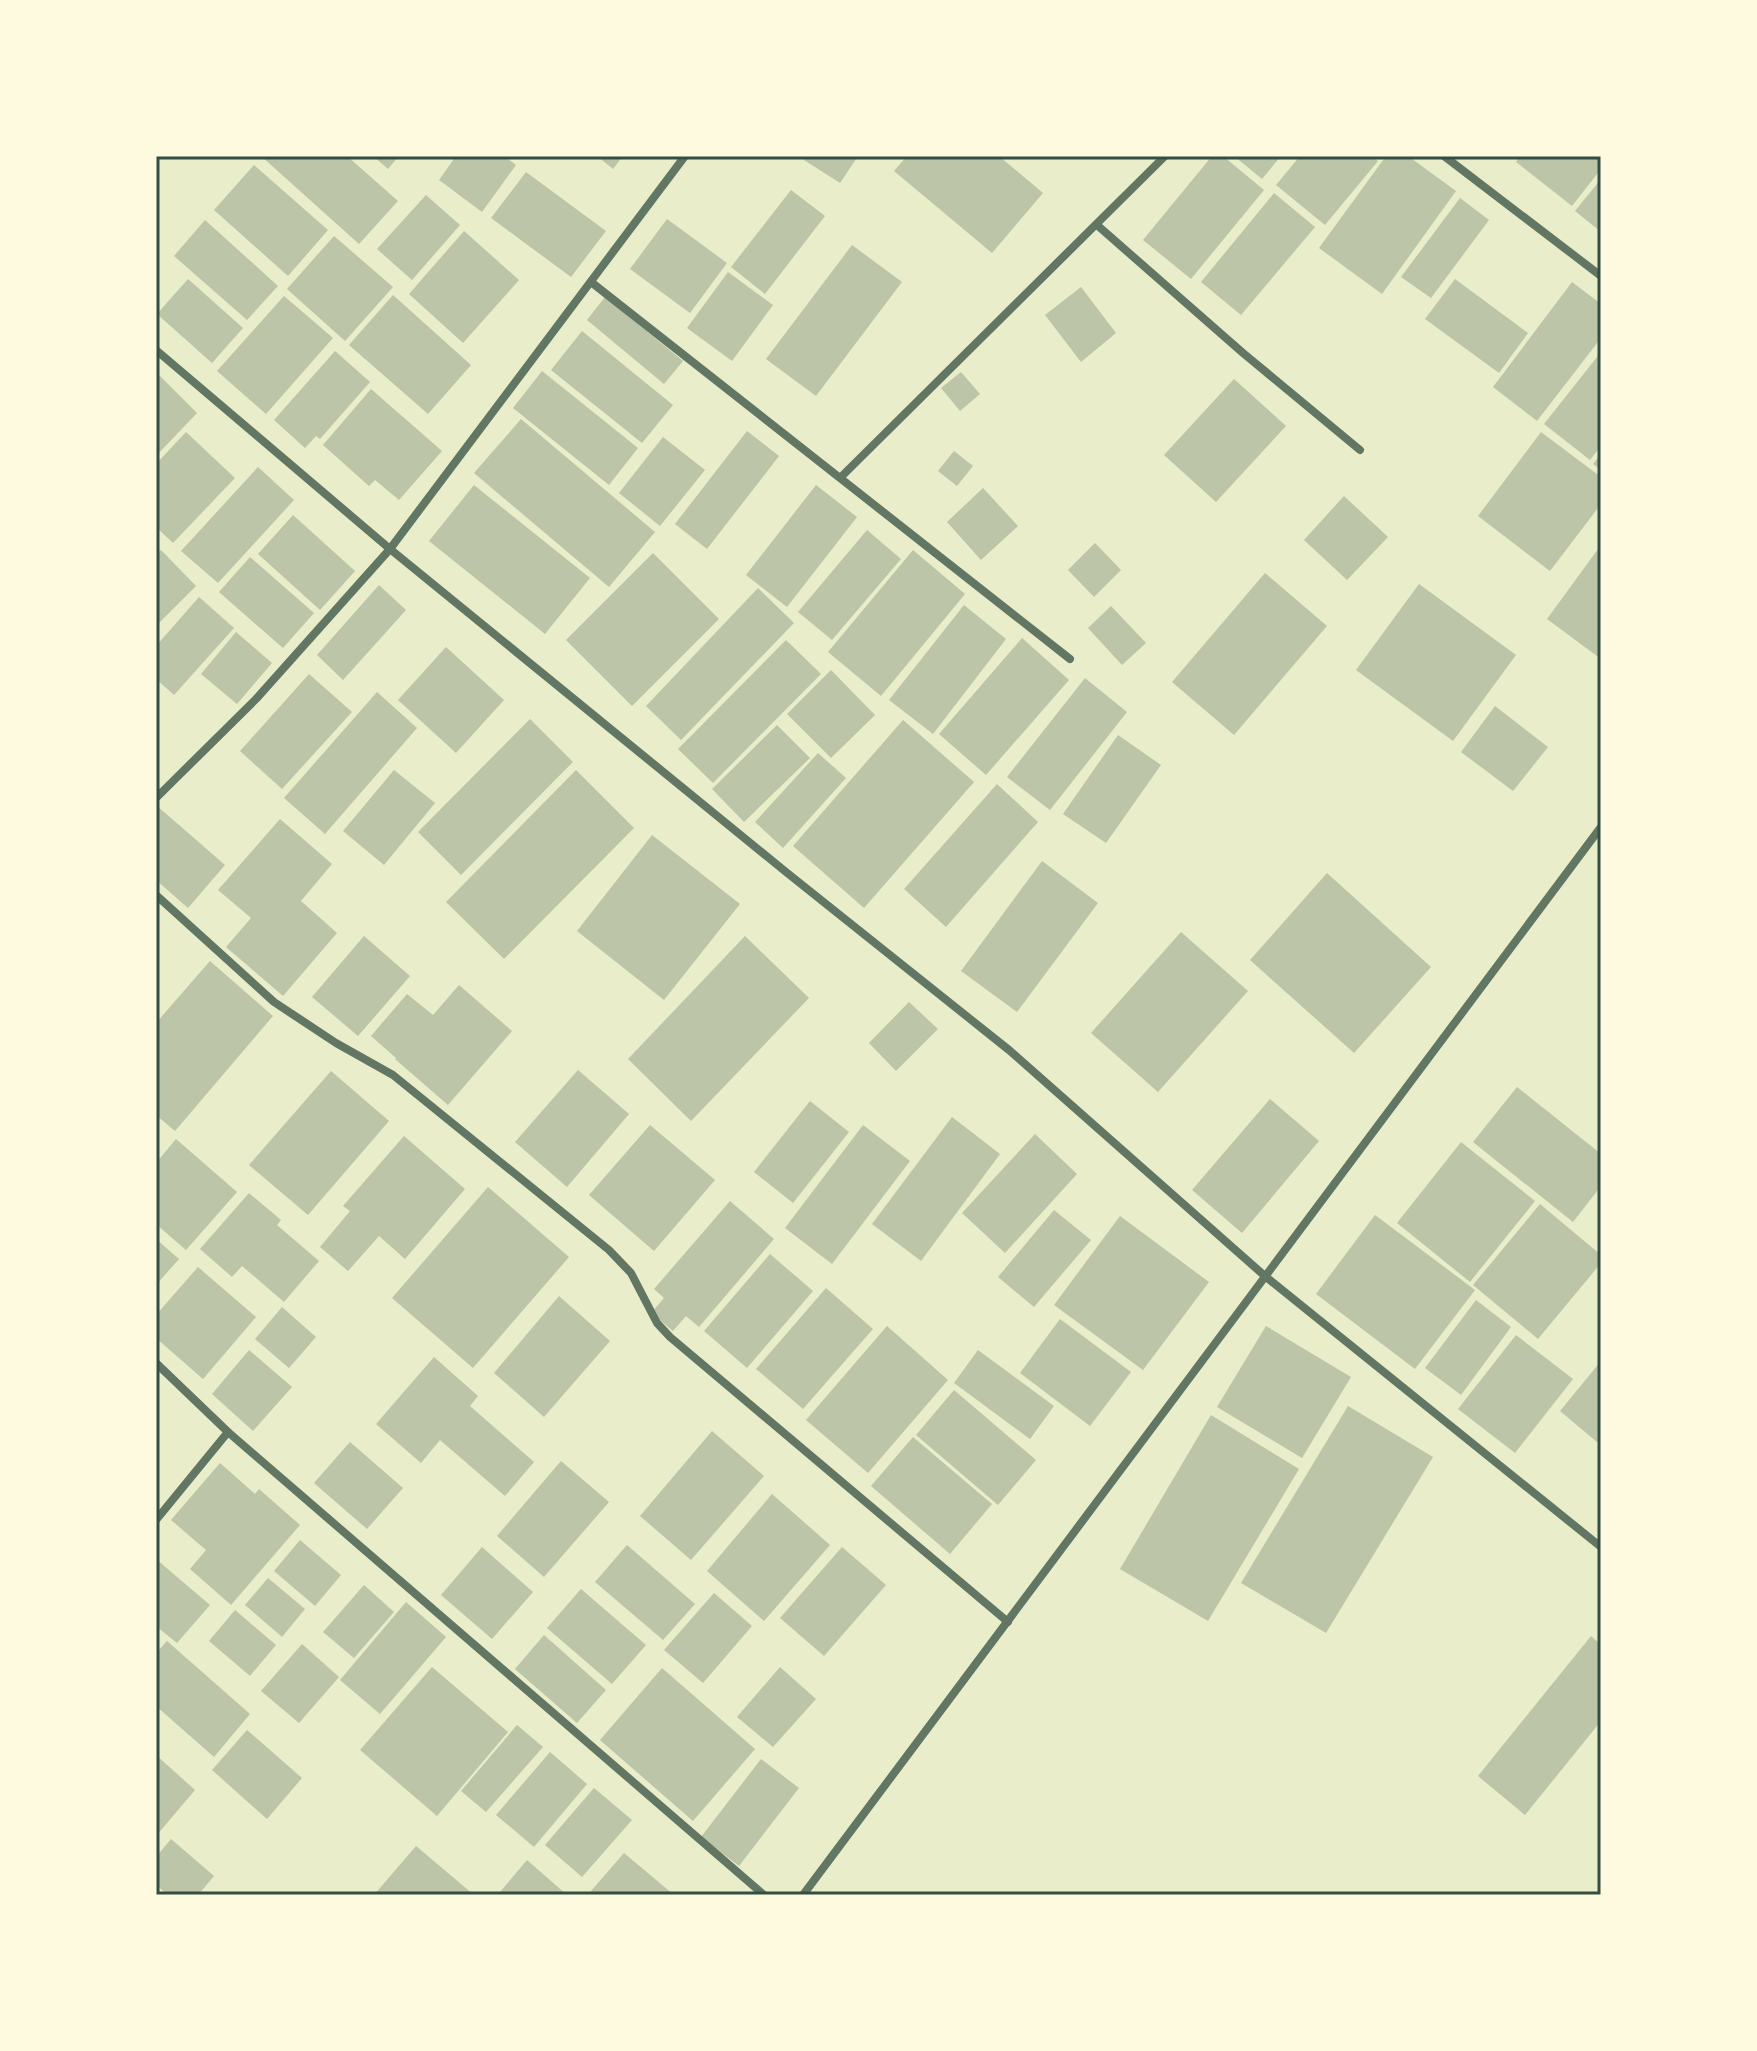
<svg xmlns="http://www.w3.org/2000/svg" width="1757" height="2051" font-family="'Asap Condensed',sans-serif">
  <rect width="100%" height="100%" fill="#e9edc9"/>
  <g fill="#bcc5a7">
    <polygon points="261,156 347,156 398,201 359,244"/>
    <polygon points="373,156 399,156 388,169"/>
    <polygon points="456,156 504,156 516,165 482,212 439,180"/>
    <polygon points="597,156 623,156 613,169"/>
    <polygon points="807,156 858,156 840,183 804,160"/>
    <polygon points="907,156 999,156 1043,193 992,253 894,171"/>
    <polygon points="1212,156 1223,156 1264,190 1191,279 1143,240"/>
    <polygon points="1234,156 1281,156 1262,179"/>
    <polygon points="1300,156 1371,156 1378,161 1325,225 1276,185"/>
    <polygon points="1386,156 1408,156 1456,191 1382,294 1319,248"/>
    <polygon points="1520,156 1601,156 1601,169 1572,206 1516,162"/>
    <polygon points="254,165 328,230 288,276 214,210"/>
    <polygon points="526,172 606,231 571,277 491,218"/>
    <polygon points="1601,179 1601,232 1575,211"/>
    <polygon points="791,190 825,216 765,294 731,267"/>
    <polygon points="1274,193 1315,227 1241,315 1201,282"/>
    <polygon points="426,195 460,225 412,280 377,249"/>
    <polygon points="1460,198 1489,220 1431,298 1401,277"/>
    <polygon points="667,219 727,263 690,313 630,269"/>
    <polygon points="205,220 278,286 247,320 174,256"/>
    <polygon points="464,231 519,280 463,343 409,294"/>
    <polygon points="334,236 393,287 345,341 287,289"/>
    <polygon points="852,245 902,282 816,396 766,359"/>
    <polygon points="728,272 773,305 732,361 687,328"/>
    <polygon points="188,279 243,328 212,363 157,314"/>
    <polygon points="1455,279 1528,333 1499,373 1425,319"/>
    <polygon points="1572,282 1601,304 1601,338 1537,421 1493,387"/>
    <polygon points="1081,287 1116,333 1081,362 1045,315"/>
    <polygon points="393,295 471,365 428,414 349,345"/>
    <polygon points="284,296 333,338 266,414 217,371"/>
    <polygon points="605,297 683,361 664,384 587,320"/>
    <polygon points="582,331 673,405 642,443 551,370"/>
    <polygon points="335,351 370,382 320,439 316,436 305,448 274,420"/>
    <polygon points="1601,352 1601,446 1590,460 1544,424"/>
    <polygon points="542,371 638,448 609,485 513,408"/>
    <polygon points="156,372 197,413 156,456"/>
    <polygon points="961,372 980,394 960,411 941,388"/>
    <polygon points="1234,379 1286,426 1216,502 1164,455"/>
    <polygon points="371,389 442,451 399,500 375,480 369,486 323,445"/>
    <polygon points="521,419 655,532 609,587 474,473"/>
    <polygon points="747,431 779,456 707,549 675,524"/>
    <polygon points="186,432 235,478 173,543 156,527 156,464"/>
    <polygon points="1541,432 1601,477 1601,504 1550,571 1478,516"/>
    <polygon points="663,437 705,470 660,526 619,493"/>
    <polygon points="954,451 973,466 957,486 938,471"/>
    <polygon points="1601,454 1601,470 1593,464"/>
    <polygon points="258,467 294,500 218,583 181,551"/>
    <polygon points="474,485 590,578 545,634 429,541"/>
    <polygon points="816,485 857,517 787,607 746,575"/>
    <polygon points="983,488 1018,526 981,560 947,522"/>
    <polygon points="1344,496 1388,537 1347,580 1304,540"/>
    <polygon points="293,515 355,571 320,610 258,554"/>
    <polygon points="867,530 901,559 832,640 798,612"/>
    <polygon points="1095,543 1121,570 1094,597 1068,570"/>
    <polygon points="1601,545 1601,659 1547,619"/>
    <polygon points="161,550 196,586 156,626 156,554"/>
    <polygon points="913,550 965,594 881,696 828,652"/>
    <polygon points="653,553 719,619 632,706 566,640"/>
    <polygon points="250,557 314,613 283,648 219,592"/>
    <polygon points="1265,573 1327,626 1234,735 1172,682"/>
    <polygon points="1419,584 1516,655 1453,741 1356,670"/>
    <polygon points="379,585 406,610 343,680 317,655"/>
    <polygon points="758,588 794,623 681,740 646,706"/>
    <polygon points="199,597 234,628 174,695 156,679 156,646"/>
    <polygon points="964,605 1006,639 933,734 889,700"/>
    <polygon points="1111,606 1146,643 1122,665 1088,628"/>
    <polygon points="236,632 272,663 237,704 201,674"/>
    <polygon points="1022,638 1069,680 986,775 939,734"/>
    <polygon points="786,640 821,674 713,783 678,749"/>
    <polygon points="446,647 504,700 456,753 398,700"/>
    <polygon points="831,670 875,715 831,758 787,714"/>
    <polygon points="309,674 352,712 282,789 240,751"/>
    <polygon points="1085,678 1127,712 1050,810 1007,777"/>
    <polygon points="377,692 417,728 325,834 284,798"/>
    <polygon points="1495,706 1548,747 1513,791 1461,752"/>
    <polygon points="530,719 573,762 461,875 418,832"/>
    <polygon points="903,720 974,782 864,908 793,846"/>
    <polygon points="777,725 810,758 744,822 712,789"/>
    <polygon points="1118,735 1161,765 1106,843 1063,814"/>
    <polygon points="818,753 846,778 783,848 755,822"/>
    <polygon points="394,770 435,803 384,865 343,831"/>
    <polygon points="576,770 634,828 504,959 446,902"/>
    <polygon points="997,784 1038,822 946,927 904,889"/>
    <polygon points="156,805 225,865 188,908 156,880"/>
    <polygon points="280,819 332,864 301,901 337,933 283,996 226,947 251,918 218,890"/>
    <polygon points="652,835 740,904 664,1000 577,931"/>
    <polygon points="1042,861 1098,903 1017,1012 961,971"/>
    <polygon points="1327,873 1431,967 1354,1053 1250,960"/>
    <polygon points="1181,932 1248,991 1158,1092 1091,1033"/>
    <polygon points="364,936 410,976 358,1036 312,997"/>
    <polygon points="745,936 809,998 691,1121 628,1059"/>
    <polygon points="210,961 273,1016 175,1131 156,1115 156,1023"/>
    <polygon points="459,985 512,1031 448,1105 395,1059 396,1058 371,1036 407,994 433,1015"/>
    <polygon points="909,1002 938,1029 896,1071 869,1043"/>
    <polygon points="578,1070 629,1114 567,1187 515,1142"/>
    <polygon points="331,1071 389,1121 308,1215 249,1165"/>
    <polygon points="1517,1087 1601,1154 1601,1186 1573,1222 1473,1142"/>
    <polygon points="1270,1099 1319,1141 1242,1233 1192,1190"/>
    <polygon points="810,1101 849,1132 793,1203 754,1172"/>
    <polygon points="952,1117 1000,1154 921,1261 872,1224"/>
    <polygon points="650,1125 715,1180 654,1251 589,1195"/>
    <polygon points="863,1125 910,1161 832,1264 785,1228"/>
    <polygon points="1035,1134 1077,1174 1005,1253 962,1213"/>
    <polygon points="404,1136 465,1189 405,1259 379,1236 348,1271 320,1247 350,1211 343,1206"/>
    <polygon points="176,1139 237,1192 186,1250 156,1224 156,1163"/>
    <polygon points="1461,1142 1535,1201 1470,1282 1397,1223"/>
    <polygon points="488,1187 569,1257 473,1368 392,1298"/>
    <polygon points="249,1193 281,1220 277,1225 319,1261 284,1302 242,1266 232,1277 200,1249"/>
    <polygon points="730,1201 774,1239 699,1327 686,1316 673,1331 651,1313 664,1298 654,1289"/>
    <polygon points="1540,1204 1601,1255 1601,1263 1538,1339 1473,1285"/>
    <polygon points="1054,1210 1091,1240 1034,1307 998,1277"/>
    <polygon points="1375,1215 1475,1290 1415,1369 1316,1294"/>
    <polygon points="1120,1216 1209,1282 1143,1370 1054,1305"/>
    <polygon points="156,1239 179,1259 156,1285"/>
    <polygon points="770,1254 813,1291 747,1368 704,1331"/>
    <polygon points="198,1267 256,1317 203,1379 156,1338 156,1315"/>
    <polygon points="826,1288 873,1329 803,1409 756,1369"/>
    <polygon points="559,1296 610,1341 544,1417 494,1373"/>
    <polygon points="1476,1300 1511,1327 1461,1395 1425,1368"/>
    <polygon points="282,1307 316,1337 289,1368 255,1339"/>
    <polygon points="1060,1319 1131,1372 1090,1426 1020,1373"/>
    <polygon points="887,1326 948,1380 868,1473 806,1420"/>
    <polygon points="1266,1326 1351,1377 1302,1458 1217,1407"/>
    <polygon points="1516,1335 1573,1379 1515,1453 1458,1409"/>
    <polygon points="249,1350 292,1387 253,1431 212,1394"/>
    <polygon points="978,1350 1054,1406 1030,1439 954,1383"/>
    <polygon points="434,1357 478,1396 470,1406 534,1462 505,1496 440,1440 421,1463 376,1424"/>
    <polygon points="1601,1361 1601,1437 1597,1442 1560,1411"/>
    <polygon points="954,1390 1036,1460 998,1505 916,1435"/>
    <polygon points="1348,1406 1433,1457 1326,1633 1241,1583"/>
    <polygon points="1211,1415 1299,1469 1208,1621 1120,1569"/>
    <polygon points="712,1431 764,1476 691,1560 640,1516"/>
    <polygon points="913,1437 992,1504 950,1554 871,1486"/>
    <polygon points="350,1442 403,1488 367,1529 314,1483"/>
    <polygon points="561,1461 609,1502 544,1577 497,1536"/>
    <polygon points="220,1463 255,1494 259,1489 300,1525 231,1605 190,1569 206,1550 171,1520"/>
    <polygon points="772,1494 830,1545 764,1621 707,1571"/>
    <polygon points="300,1540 341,1575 315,1606 274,1571"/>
    <polygon points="627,1545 695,1604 663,1640 595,1582"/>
    <polygon points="482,1547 533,1592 492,1639 441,1595"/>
    <polygon points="842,1547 886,1585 824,1656 780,1618"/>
    <polygon points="156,1559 210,1605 177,1643 156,1626"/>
    <polygon points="268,1578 305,1609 282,1637 245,1605"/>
    <polygon points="364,1585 394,1612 354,1658 323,1632"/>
    <polygon points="581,1589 646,1645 612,1684 547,1628"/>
    <polygon points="714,1593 752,1626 703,1683 664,1650"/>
    <polygon points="406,1602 446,1637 380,1714 340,1680"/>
    <polygon points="235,1610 276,1645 250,1676 209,1641"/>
    <polygon points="544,1635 606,1690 577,1723 515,1669"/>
    <polygon points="1591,1636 1601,1645 1601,1721 1525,1815 1478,1776"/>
    <polygon points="167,1641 250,1714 214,1757 156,1706 156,1653"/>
    <polygon points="302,1644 339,1677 299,1723 261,1691"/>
    <polygon points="432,1667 508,1732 437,1816 360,1750"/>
    <polygon points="780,1667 816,1699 773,1747 737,1717"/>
    <polygon points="662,1668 755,1749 693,1821 600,1740"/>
    <polygon points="517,1725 543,1747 486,1812 461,1791"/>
    <polygon points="247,1730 302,1778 267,1819 212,1770"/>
    <polygon points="550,1752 587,1784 534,1847 496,1815"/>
    <polygon points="156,1755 195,1790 156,1836"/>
    <polygon points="761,1759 799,1788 739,1866 701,1837"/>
    <polygon points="594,1788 632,1820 582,1877 545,1845"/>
    <polygon points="171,1839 214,1876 198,1895 168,1895 156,1885 156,1857"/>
    <polygon points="416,1846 474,1895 374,1895"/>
    <polygon points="624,1853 674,1895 596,1895 591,1891"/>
    <polygon points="527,1860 567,1895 503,1895 500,1892"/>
  </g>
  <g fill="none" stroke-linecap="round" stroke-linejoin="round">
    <g stroke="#617663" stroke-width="8">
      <polyline points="1444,156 1601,276"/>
      <polyline points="1097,225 1243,353 1360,450"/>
      <polyline points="591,282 1070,659"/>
      <polyline points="156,350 390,549 786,872 1009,1050 1266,1277 1601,1547"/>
      <polyline points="841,477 1165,156"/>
      <polyline points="156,798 256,699 390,549 685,156"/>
      <polyline points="156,895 274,1002 336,1043 393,1075 609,1250 631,1273 657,1323 670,1337 1008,1622"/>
      <polyline points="156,1363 228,1432 764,1895"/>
      <polyline points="156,1520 228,1432"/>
      <polyline points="803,1895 1601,827"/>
    </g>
  </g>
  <rect width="1757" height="2051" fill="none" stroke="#fefae0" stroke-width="316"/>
  <rect x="158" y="158" width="1441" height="1735" fill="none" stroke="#344e41" stroke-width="3"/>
</svg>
